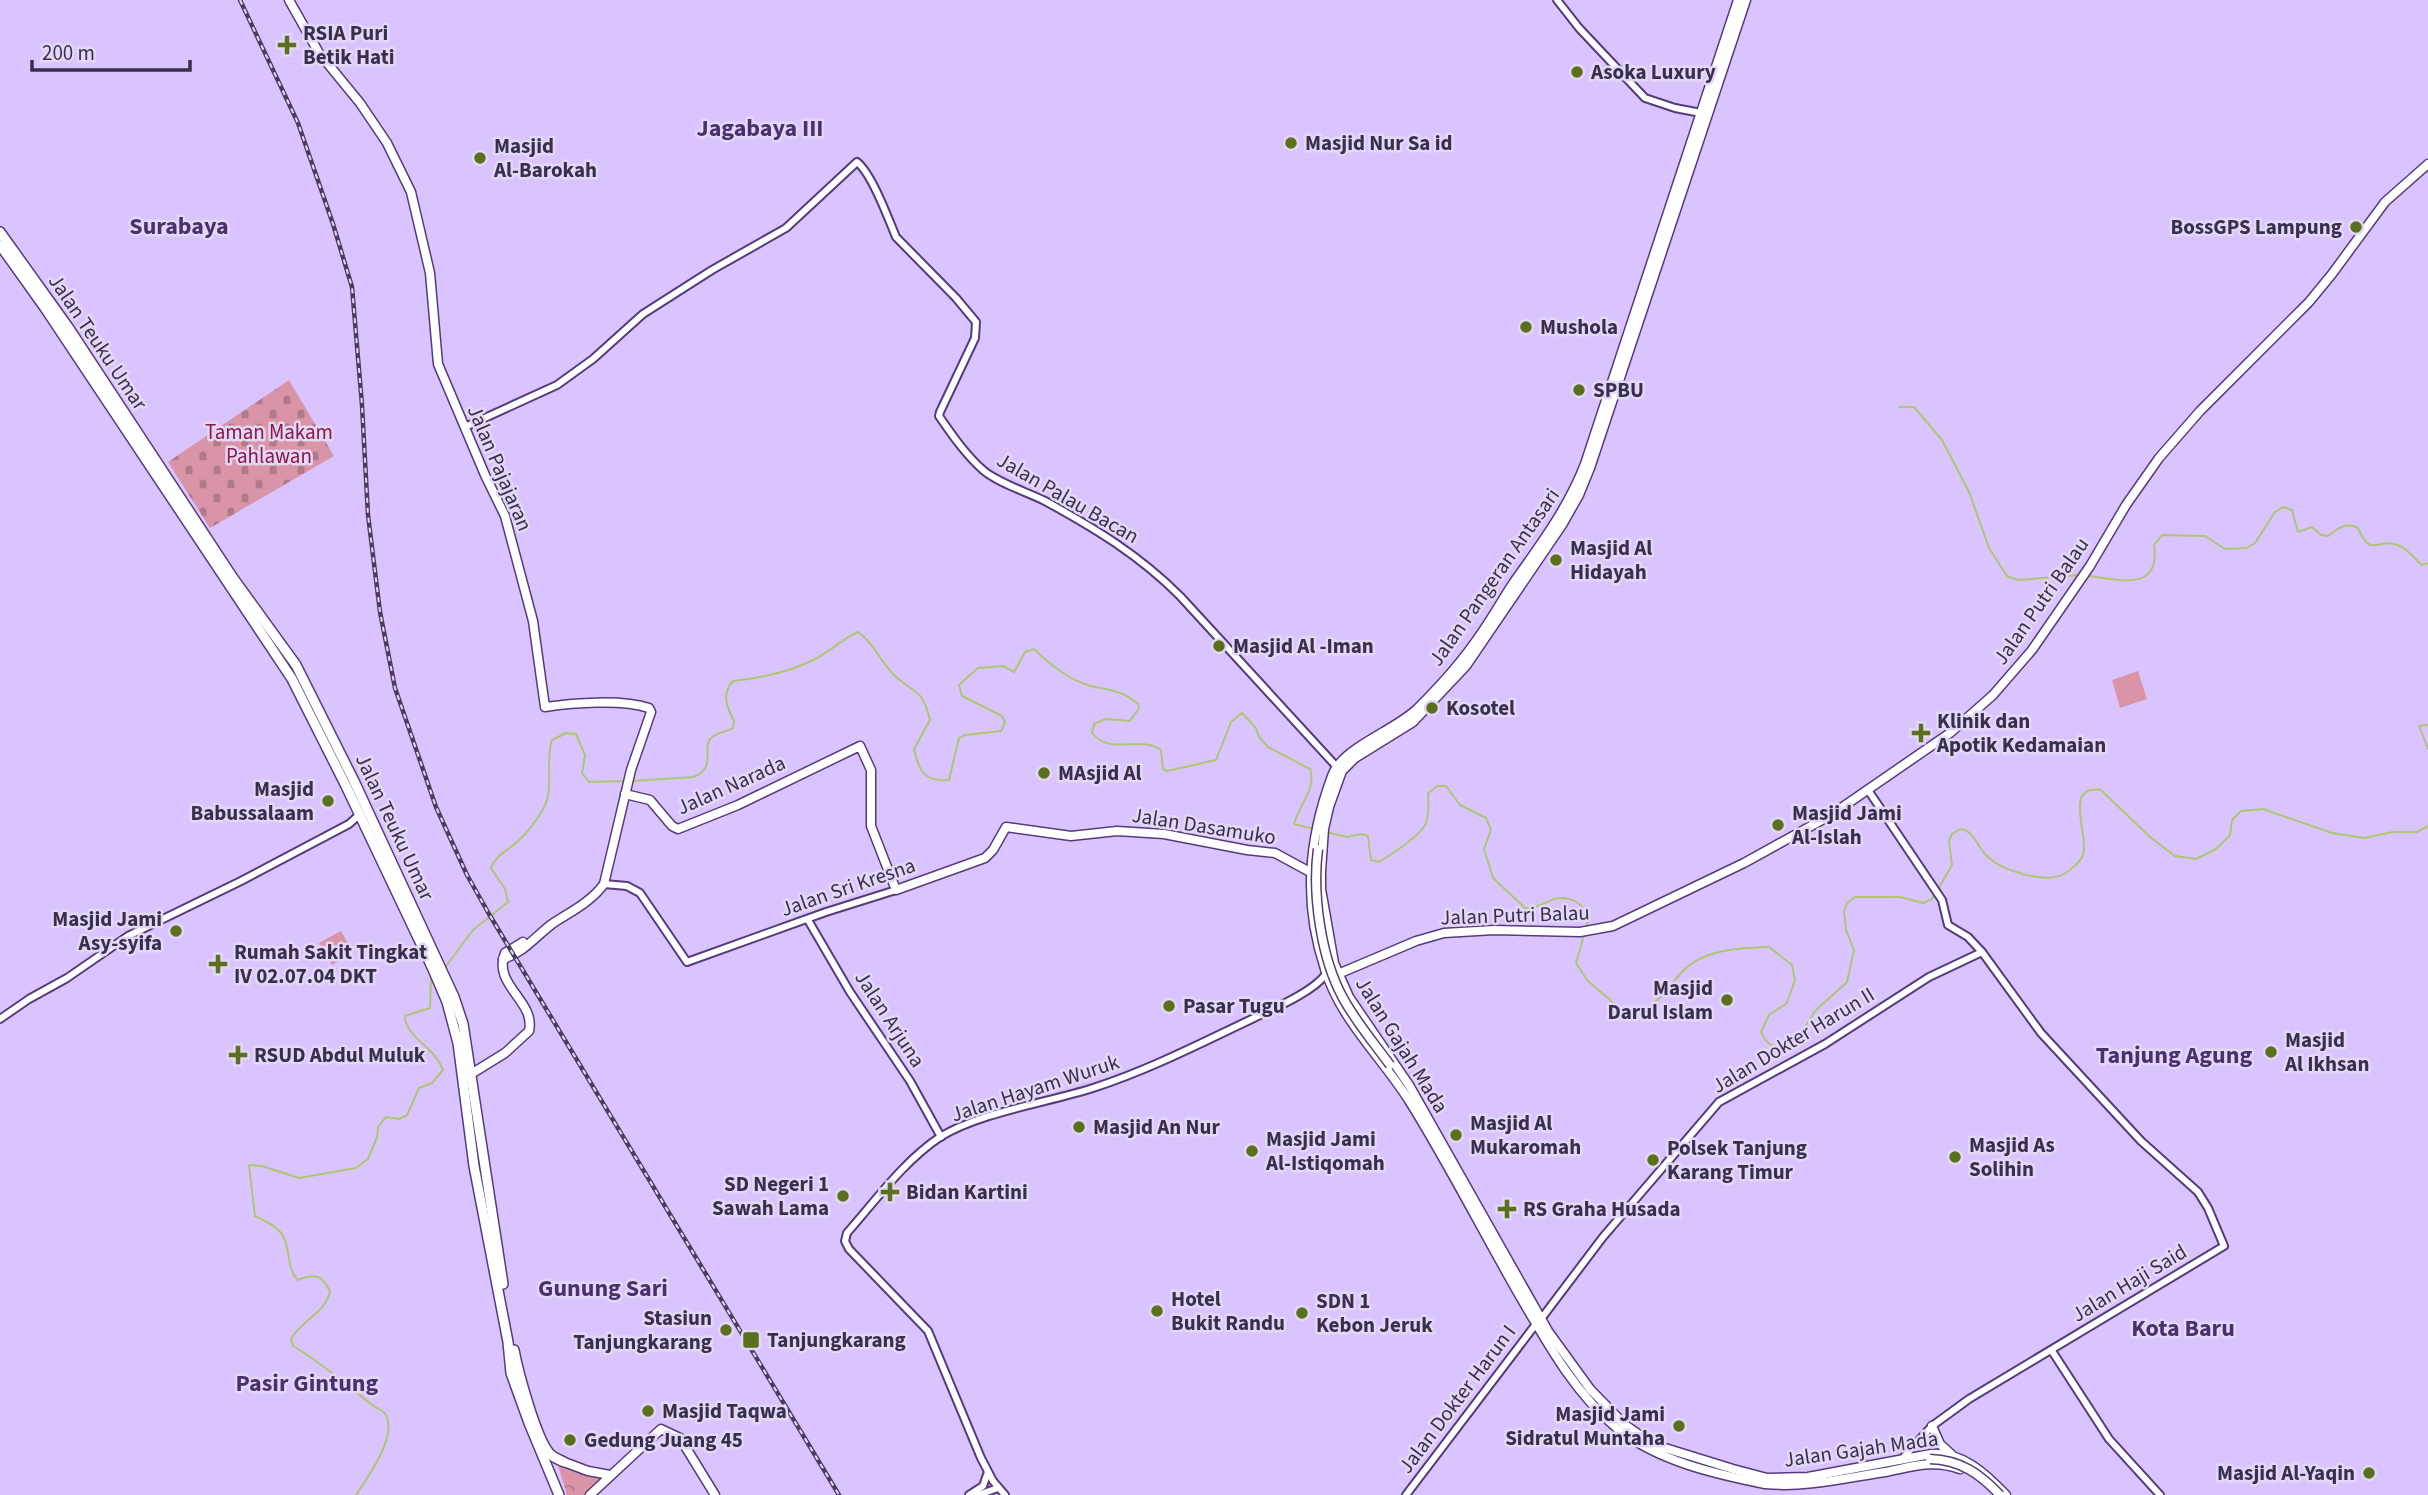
<svg xmlns="http://www.w3.org/2000/svg" width="2428" height="1495" font-family="'Source Sans 3',sans-serif">
  <defs>
    <pattern id="cemetery-stones" width="16" height="16" patternUnits="userSpaceOnUse" patternTransform="scale(1.75)"><rect width="16" height="16" fill="#d995a7"/><path d="M2 7V4a2 2 0 0 1 4 0v3zM10 15v-3a2 2 0 0 1 4 0v3z" fill="#b17a8a"/></pattern>
    <pattern id="park-crowns" width="20" height="18" patternUnits="userSpaceOnUse" patternTransform="scale(1.75)"><rect width="20" height="18" fill="#d995a7"/><path d="M2 6a3 3 0 1 1 6 0M12 15a3 3 0 1 1 6 0" fill="none" stroke="#b17a8a"/></pattern>
  </defs>
  <rect width="100%" height="100%" fill="#dac4ff"/>
  <g fill="#d995a7">
    <polygon points="2138,671 2147,699 2120,708 2112,680"/>
    <polygon points="341,931 353,952 332,965 319,943"/>
  </g>
  <polygon fill="url(#cemetery-stones)" points="289,380 334,456 210,528 168,462"/>
  <polygon fill="url(#park-crowns)" points="557,1462 572,1470 602,1479 586,1495 567,1495"/>
  <g fill="none" stroke-linecap="round" stroke-linejoin="round">
    <g stroke="#adc66f" stroke-width="2">
      <polyline points="1899,407 1914,407 1942,440 1969,492 1989,548 2007,576 2018,580 2080,575"/>
      <path d="M 2089,576 C 2120,580 2161,592 2154,545 L 2162,535 L 2205,536 L 2225,549 L 2247,548 L 2255,543 L 2275,512 L 2283,507 L 2292,510 L 2298,532 L 2312,527 L 2321,535 L 2328,536 C 2338,528 2345,522 2358,528 C 2372,560 2376,536 2400,546 C 2407,549 2415,559 2422,565 L 2428,563"/>
      <polyline points="2428,725 2419,726 2428,749"/>
      <path d="M 632,781 L 693,777 C 718,768 701,747 711,738 C 716,733 726,732 733,728 L 734,721 C 727,707 721,695 733,681 C 761,678 791,672 817,658 C 831,650 843,639 858,632 C 874,643 880,661 894,675 C 915,695 922,687 930,720 L 914,749 C 919,772 925,782 949,780 L 959,738 L 965,735 L 1001,731 L 1005,722 L 1002,716 L 962,696 L 959,685 L 978,668 L 1003,666 L 1014,672 L 1025,652 L 1034,649 C 1049,664 1071,681 1091,686 C 1110,690 1123,691 1138,704 L 1139,708 L 1130,721 L 1106,719 L 1094,724 L 1092,733 C 1110,756 1141,735 1161,750 L 1163,769 L 1167,771 L 1216,760 L 1231,722 L 1242,713 L 1256,728 L 1259,737 L 1268,747 L 1310,769 C 1317,788 1299,805 1294,824 L 1314,829"/>
      <path d="M 1326,832 L 1347,837 L 1361,834 L 1368,836 L 1371,860 L 1379,862 C 1392,854 1415,839 1424,827 C 1430,817 1428,804 1428,793 L 1438,786 L 1446,786 L 1460,805 L 1486,818 L 1491,830 L 1484,849 L 1493,878 L 1525,908 C 1538,909 1547,900 1559,898 C 1576,897 1591,909 1587,926"/>
      <path d="M 1937,891 L 1952,865 L 1949,841 L 1952,834 L 1960,829 C 1975,830 1978,850 1989,858 C 2004,871 2046,884 2064,874 C 2071,870 2080,862 2083,855 C 2090,837 2062,784 2101,790 L 2150,837 L 2175,856 L 2196,859 L 2216,849 L 2230,835 L 2232,820 L 2241,811 L 2263,809 L 2332,833 L 2364,838 L 2393,832 L 2417,832 L 2428,826"/>
      <path d="M 1584,935 L 1576,963 L 1587,980 L 1618,1007 L 1641,1013 C 1659,1002 1669,986 1683,971 C 1704,949 1740,948 1769,947 L 1792,965 L 1795,980 L 1787,1003 L 1769,1015 L 1761,1032 L 1766,1041 L 1775,1048 L 1785,1048 L 1796,1043 L 1815,1011 L 1847,982 L 1854,950 L 1846,930 L 1844,911 L 1847,903 L 1855,897 L 1900,897 L 1923,903 L 1932,899 L 1934,895"/>
      <path d="M 446,966 L 473,930 L 508,902 L 505,889 L 491,868 C 495,856 508,850 518,841 C 527,833 536,821 542,811 C 556,789 544,762 552,740 L 566,733 L 576,734 L 585,755 L 582,773 L 589,782 L 626,781"/>
      <path d="M 356,1495 C 368,1477 395,1440 387,1417 C 384,1409 376,1409 371,1404 C 345,1384 322,1363 293,1346 L 291,1339 C 301,1321 325,1313 330,1292 C 323,1275 315,1273 298,1280 C 286,1269 291,1250 283,1236 C 277,1226 265,1221 255,1216 L 249,1165 L 262,1166 L 299,1178 L 356,1168 L 368,1159 L 377,1137 L 378,1127 L 386,1117 L 399,1119 L 407,1115 L 419,1088 L 432,1083 L 443,1070 C 435,1047 405,1037 405,1016 L 430,1008 L 431,979 L 433,977"/>
    </g>
    <g stroke="#563b7a" stroke-width="10">
      <g id="minor">
        <polyline points="1557,0 1579,28 1645,98 1675,108 1701,113"/>
        <path d="M 465,427 L 557,385 L 593,359 L 643,314 L 712,270 L 786,228 L 857,162 C 872,174 888,218 896,237 L 956,298 L 976,322 L 975,338 L 940,412 L 939,416 C 952,435 966,455 983,470 C 998,483 1027,492 1045,501 C 1096,529 1139,555 1180,596 L 1336,766"/>
        <polyline points="1868,790 1942,900 1948,925 1968,937 1982,952 2041,1033 2141,1141 2198,1192 2208,1208 2224,1246 1969,1399 1932,1426 1901,1460"/>
        <polyline points="604,884 627,886 640,893 687,962 826,912 896,890"/>
        <polyline points="808,920 850,992 910,1081 941,1137"/>
        <polyline points="0,1019 29,999 67,978 128,936 241,881 349,824 359,815"/>
        <polyline points="1541,1319 1603,1237 1719,1102 1825,1044 1929,977 1982,952"/>
        <polyline points="2052,1351 2109,1439 2160,1495"/>
        <polyline points="969,1495 983,1486 988,1472"/>
        <polyline points="978,1495 998,1488"/>
        <path d="M 1005,1495 L 993,1481 L 981,1458 L 928,1331 L 849,1249 L 845,1241 L 847,1233 C 876,1200 904,1161 940,1137 C 981,1112 1046,1103 1093,1088 C 1149,1070 1201,1043 1254,1018 C 1275,1008 1313,992 1326,974"/>
        <polyline points="1406,1495 1536,1324"/>
      </g>
    </g>
    <g stroke="#563b7a" stroke-width="11">
      <g id="major">
        <path d="M 289,0 L 319,53 L 360,103 L 387,143 L 411,192 L 430,273 L 438,364 L 485,475 L 505,516 L 533,621 L 545,707 C 573,703 622,699 649,708 L 651,712 L 631,770 L 604,884 C 591,902 570,912 552,924 C 536,936 523,953 503,959"/>
        <path d="M 1738,0 L 1585,464 C 1568,508 1541,544 1514,582 C 1502,600 1491,620 1478,638 C 1461,663 1440,686 1418,708 C 1395,731 1342,747 1332,776 C 1308,841 1303,903 1325,969 C 1341,1021 1382,1057 1410,1102 C 1448,1163 1481,1228 1517,1291 C 1545,1339 1574,1393 1618,1429 C 1658,1461 1715,1474 1765,1484 C 1805,1488 1845,1478 1885,1472 C 1911,1467 1933,1459 1960,1469"/>
        <path d="M 1746,0 L 1590,468 L 1579,495 L 1562,525 L 1466,666 L 1413,722 L 1355,758 L 1342,771 L 1329,807 L 1324,829 L 1321,871 L 1321,889 L 1334,963 L 1349,997 L 1409,1085 L 1548,1331 L 1590,1389 L 1624,1424 L 1649,1442 L 1665,1448 L 1733,1469 L 1767,1478 L 1808,1477 L 1931,1454 C 1962,1451 1986,1474 2006,1495"/>
        <polyline points="625,794 650,800 672,826 678,829 738,805 860,746 871,770 871,826 896,890 985,858 993,850 1006,827 1071,836 1117,831 1164,834 1247,850 1275,853 1310,872"/>
        <polyline points="1338,974 1416,941 1444,933 1494,930 1580,932 1613,926 1744,863 1831,815 1950,733 1993,695 2032,650 2090,566 2126,505 2159,458 2200,411 2309,302 2332,274 2385,202 2428,164"/>
        <path d="M 471,1074 L 505,1053 L 529,1031 C 536,1001 492,985 505,953 L 523,942"/>
        <polyline points="1932,1426 1940,1444 1952,1455"/>
        <polyline points="564,1462 588,1471 610,1475"/>
        <polyline points="590,1495 661,1429 680,1438 715,1495"/>
      </g>
    </g>
    <g stroke="#563b7a" stroke-width="12">
      <g id="highway">
        <polyline points="0,232 68,327 233,578 296,665 354,781 454,997 463,1024 503,1284"/>
        <polyline points="0,245 45,308 292,679 346,786 432,967 447,1002 458,1043 474,1166 508,1342 511,1373 529,1423 559,1495"/>
        <path d="M 514,1350 C 518,1371 536,1439 550,1454 C 554,1458 560,1460 564,1462"/>
      </g>
    </g>
    <use href="#minor" stroke="#fff" stroke-width="6"/>
    <use href="#major" stroke="#fff" stroke-width="8"/>
    <use href="#highway" stroke="#fff" stroke-width="9"/>
    <g stroke="#493d5d" stroke-width="4.5">
      <polyline id="rail" points="240,0 298,123 333,224 352,287 362,405 368,515 380,612 395,688 436,807 467,875 489,914 839,1495"/>
    </g>
    <use href="#rail" stroke="#e2d8f5" stroke-width="2" stroke-dasharray="5" stroke-linecap="butt"/>
    <g stroke="#563b7a" stroke-width="11" stroke-linecap="butt">
      <g id="major-bridge">
        <path d="M 1318,849 C 1312,894 1321,958 1343,998 C 1356,1022 1374,1043 1390,1065"/>
        <path d="M 1930,1459 C 1961,1460 1980,1474 2000,1495"/>
      </g>
    </g>
    <use href="#major-bridge" stroke="#fff" stroke-width="8"/>
  </g>
  <g fill="#5b6f1d" stroke="#e2d8f5" stroke-width="2.5">
    <path d="M283.5 34.5h7v7h7v7h-7v7h-7v-7h-7v-7h7z"/>
    <circle cx="1577" cy="72" r="7"/>
    <circle cx="1291" cy="143" r="7"/>
    <circle cx="480" cy="158" r="7"/>
    <circle cx="2356" cy="227" r="7"/>
    <circle cx="1526" cy="327" r="7"/>
    <circle cx="1579" cy="390" r="7"/>
    <circle cx="1556" cy="560" r="7"/>
    <circle cx="1219" cy="646" r="7"/>
    <circle cx="1432" cy="708" r="7"/>
    <path d="M1917.5 722.5h7v7h7v7h-7v7h-7v-7h-7v-7h7z"/>
    <circle cx="1044" cy="773" r="7"/>
    <circle cx="328" cy="801" r="7"/>
    <circle cx="1778" cy="825" r="7"/>
    <circle cx="176" cy="931" r="7"/>
    <path d="M214.5 953.5h7v7h7v7h-7v7h-7v-7h-7v-7h7z"/>
    <circle cx="1727" cy="1000" r="7"/>
    <circle cx="1169" cy="1006" r="7"/>
    <circle cx="2271" cy="1052" r="7"/>
    <path d="M234.5 1044.5h7v7h7v7h-7v7h-7v-7h-7v-7h7z"/>
    <circle cx="1079" cy="1127" r="7"/>
    <circle cx="1456" cy="1135" r="7"/>
    <circle cx="1252" cy="1151" r="7"/>
    <circle cx="1955" cy="1157" r="7"/>
    <circle cx="1653" cy="1160" r="7"/>
    <path d="M886.5 1181.5h7v7h7v7h-7v7h-7v-7h-7v-7h7z"/>
    <circle cx="843" cy="1196" r="7"/>
    <path d="M1503.5 1198.5h7v7h7v7h-7v7h-7v-7h-7v-7h7z"/>
    <circle cx="1157" cy="1311" r="7"/>
    <circle cx="1302" cy="1313" r="7"/>
    <circle cx="726" cy="1330" r="7"/>
    <rect x="742" y="1331" width="18" height="18" rx="3.5"/>
    <circle cx="648" cy="1411" r="7"/>
    <circle cx="1679" cy="1426" r="7"/>
    <circle cx="570" cy="1440" r="7"/>
    <circle cx="2369" cy="1473" r="7"/>
  </g>
  <g text-anchor="middle" dominant-baseline="central" stroke-width="5" stroke-linejoin="round" paint-order="stroke">
    <g font-size="21" font-weight="bold" fill="#392e4b" stroke="#e2d8f5" text-anchor="start">
      <text x="303" y="33">RSIA Puri<tspan x="303" dy="24">Betik Hati</tspan></text>
      <text x="1591" y="72">Asoka Luxury</text>
      <text x="1305" y="143">Masjid Nur Sa id</text>
      <text x="494" y="146">Masjid<tspan x="494" dy="24">Al-Barokah</tspan></text>
      <text x="2342" y="227" text-anchor="end">BossGPS Lampung</text>
      <text x="1540" y="327">Mushola</text>
      <text x="1593" y="390">SPBU</text>
      <text x="1570" y="548">Masjid Al<tspan x="1570" dy="24">Hidayah</tspan></text>
      <text x="1233" y="646">Masjid Al -Iman</text>
      <text x="1446" y="708">Kosotel</text>
      <text x="1937" y="721">Klinik dan<tspan x="1937" dy="24">Apotik Kedamaian</tspan></text>
      <text x="1058" y="773">MAsjid Al</text>
      <text x="314" y="789" text-anchor="end">Masjid<tspan x="314" dy="24">Babussalaam</tspan></text>
      <text x="1792" y="813">Masjid Jami<tspan x="1792" dy="24">Al-Islah</tspan></text>
      <text x="162" y="919" text-anchor="end">Masjid Jami<tspan x="162" dy="24">Asy-syifa</tspan></text>
      <text x="234" y="952">Rumah Sakit Tingkat<tspan x="234" dy="24">IV 02.07.04 DKT</tspan></text>
      <text x="1713" y="988" text-anchor="end">Masjid<tspan x="1713" dy="24">Darul Islam</tspan></text>
      <text x="1183" y="1006">Pasar Tugu</text>
      <text x="2285" y="1040">Masjid<tspan x="2285" dy="24">Al Ikhsan</tspan></text>
      <text x="254" y="1055">RSUD Abdul Muluk</text>
      <text x="1470" y="1123">Masjid Al<tspan x="1470" dy="24">Mukaromah</tspan></text>
      <text x="1093" y="1127">Masjid An Nur</text>
      <text x="1266" y="1139">Masjid Jami<tspan x="1266" dy="24">Al-Istiqomah</tspan></text>
      <text x="1969" y="1145">Masjid As<tspan x="1969" dy="24">Solihin</tspan></text>
      <text x="1667" y="1148">Polsek Tanjung<tspan x="1667" dy="24">Karang Timur</tspan></text>
      <text x="829" y="1184" text-anchor="end">SD Negeri 1<tspan x="829" dy="24">Sawah Lama</tspan></text>
      <text x="906" y="1192">Bidan Kartini</text>
      <text x="1523" y="1209">RS Graha Husada</text>
      <text x="1171" y="1299">Hotel<tspan x="1171" dy="24">Bukit Randu</tspan></text>
      <text x="1316" y="1301">SDN 1<tspan x="1316" dy="24">Kebon Jeruk</tspan></text>
      <text x="712" y="1318" text-anchor="end">Stasiun<tspan x="712" dy="24">Tanjungkarang</tspan></text>
      <text x="767" y="1340">Tanjungkarang</text>
      <text x="662" y="1411">Masjid Taqwa</text>
      <text x="1665" y="1414" text-anchor="end">Masjid Jami<tspan x="1665" dy="24">Sidratul Muntaha</tspan></text>
      <text x="584" y="1440">Gedung Juang 45</text>
      <text x="2355" y="1473" text-anchor="end">Masjid Al-Yaqin</text>
    </g>
    <g font-size="21" fill="#392e4b" stroke="#e2d8f5">
      <text transform="translate(98 342) rotate(56)">Jalan Teuku Umar</text>
      <text transform="translate(500 468) rotate(67)">Jalan Pajajaran</text>
      <text transform="translate(1068 498) rotate(30)">Jalan Palau Bacan</text>
      <text transform="translate(1494 577) rotate(-55)">Jalan Pangeran Antasari</text>
      <text transform="translate(2041 601) rotate(-55)">Jalan Putri Balau</text>
      <text transform="translate(731 785) rotate(-24)">Jalan Narada</text>
      <text transform="translate(1204 826) rotate(9)">Jalan Dasamuko</text>
      <text transform="translate(395 827) rotate(65)">Jalan Teuku Umar</text>
      <text transform="translate(848 887) rotate(-19)">Jalan Sri Kresna</text>
      <text transform="translate(1515 915) rotate(-2)">Jalan Putri Balau</text>
      <text transform="translate(890 1019) rotate(57)">Jalan Arjuna</text>
      <text transform="translate(1793 1040) rotate(-31)">Jalan Dokter Harun II</text>
      <text transform="translate(1402 1045) rotate(58)">Jalan Gajah Mada</text>
      <text transform="translate(1035 1088) rotate(-18)">Jalan Hayam Wuruk</text>
      <text transform="translate(2129 1283) rotate(-31)">Jalan Haji Said</text>
      <text transform="translate(1457 1399) rotate(-53)">Jalan Dokter Harun I</text>
      <text transform="translate(1861 1449) rotate(-8)">Jalan Gajah Mada</text>
    </g>
    <g font-size="21" fill="#871b47" stroke="#e2d8f5">
      <text x="269" y="432">Taman Makam<tspan x="269" dy="24">Pahlawan</tspan></text>
    </g>
    <g font-size="24" font-weight="bold" fill="#4b306e" stroke="#e2d8f5">
      <text x="760" y="128">Jagabaya III</text>
      <text x="179" y="226">Surabaya</text>
      <text x="2174" y="1055">Tanjung Agung</text>
      <text x="603" y="1288">Gunung Sari</text>
      <text x="2183" y="1328">Kota Baru</text>
      <text x="307" y="1383">Pasir Gintung</text>
    </g>
  </g>
  <path d="M32 60v10h158v-10" fill="none" stroke="#392e4b" stroke-width="3.5"/>
  <text x="42" y="60" font-size="21" fill="#392e4b" stroke="#e2d8f5" stroke-width="5" paint-order="stroke">200 m</text>
</svg>
